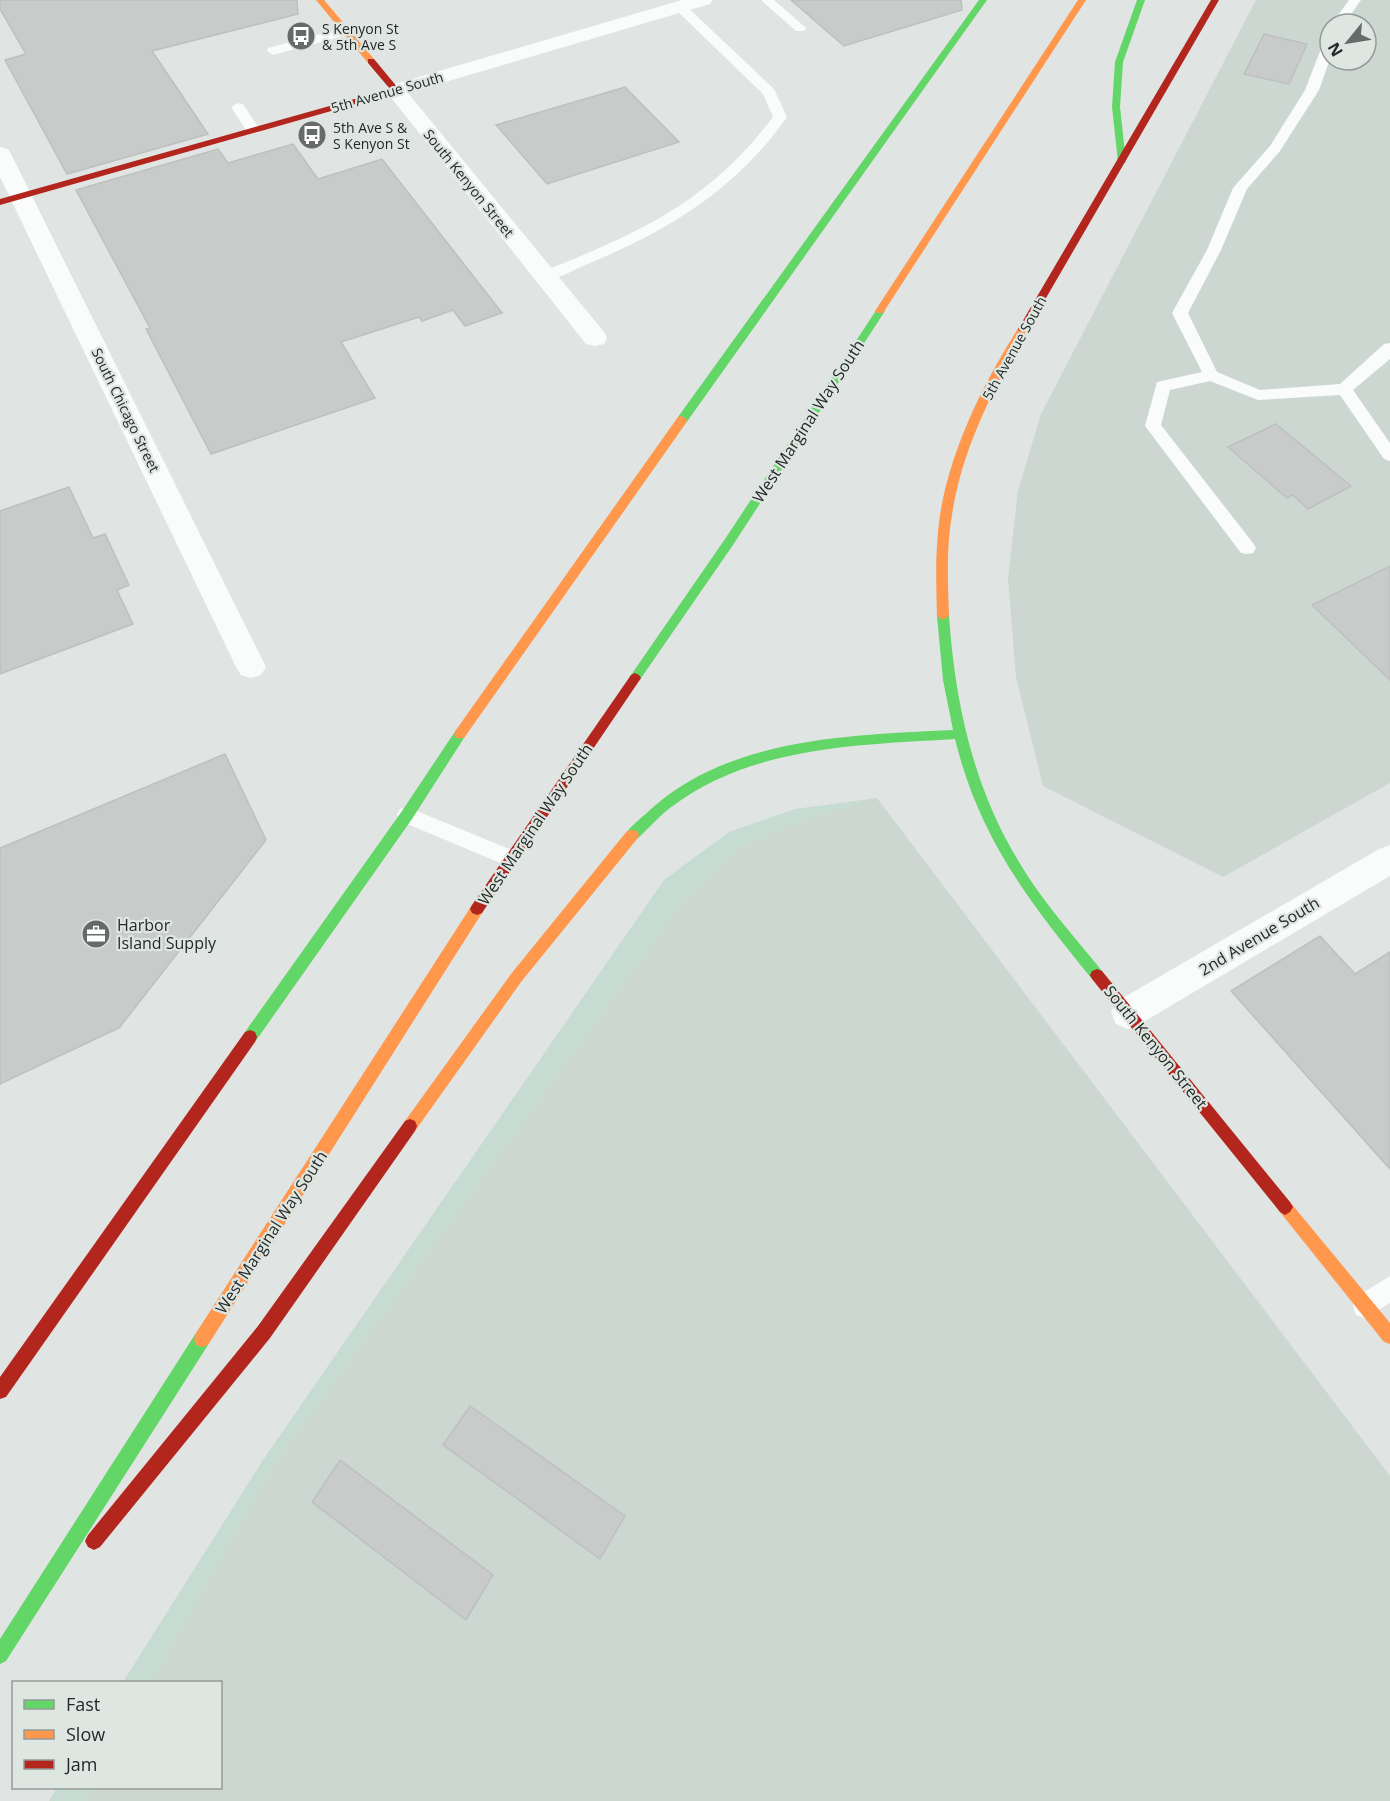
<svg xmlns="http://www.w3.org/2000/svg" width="1390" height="1801" font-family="'Open Sans',sans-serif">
  <rect width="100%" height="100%" fill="#e0e4e2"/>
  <g fill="#ccd7d2" fill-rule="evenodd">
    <path d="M 1256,0 L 1390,0 L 1390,783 L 1223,877 L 1043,786 L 1016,677 L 1008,578 L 1018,491 L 1041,414 ZM 1330,24 L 1366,24 L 1366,60 L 1330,60 Z"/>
    <polygon points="877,798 1390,1476 1390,1801 83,1801 91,1788 220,1788 220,1682 151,1682 273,1467 685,899 742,847 801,821"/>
  </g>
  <g fill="#c6dbd1">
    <polygon points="878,798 801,821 742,847 685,899 273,1467 151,1682 123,1682 263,1460 664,880 729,832 795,809"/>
    <polygon points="57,1788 91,1788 83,1801 49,1801"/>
  </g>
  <g fill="#c8cbc9" stroke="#bdc0bf" stroke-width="1.5">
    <polygon points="0,0 297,0 298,14 152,51 208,134 67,174 5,60 26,54 0,9"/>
    <polygon points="791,0 961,0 962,10 844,46"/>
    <polygon points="1264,34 1307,44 1289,84 1244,74"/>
    <polygon points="625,87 679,142 547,184 496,125"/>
    <polygon points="293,144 318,179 382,159 502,313 465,326 453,310 422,321 419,317 341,342 375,398 211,454 146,329 150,328 76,190 218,149 228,163"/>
    <polygon points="1276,424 1351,486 1308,509 1293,495 1287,498 1228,447"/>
    <polygon points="69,487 93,538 105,534 129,585 117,590 133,624 0,674 0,511"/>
    <polygon points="1390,566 1390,680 1312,605"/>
    <polygon points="225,754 266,840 119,1028 0,1084 0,848"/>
    <polygon points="1320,936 1355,974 1390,952 1390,1169 1231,991"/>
    <polygon points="470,1406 625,1516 600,1559 443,1445"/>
    <polygon points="340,1460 493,1575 466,1620 312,1502"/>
  </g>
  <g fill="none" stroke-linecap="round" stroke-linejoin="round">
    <g fill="#fafbfb" fill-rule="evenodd">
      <polygon points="761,0 774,0 806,28 804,31 796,31"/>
      <polygon points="1349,0 1361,0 1344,24 1332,24"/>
      <path d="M 680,3 L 684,4 L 774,89 L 787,117 C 734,192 666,232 583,266 C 571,271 553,283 540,279 L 538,276 L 540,273 C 639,232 706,205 773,117 L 763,94 L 676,10 L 674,7 Z"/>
      <polygon points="347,27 351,28 353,31 351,34 273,55 267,51 268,48"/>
      <polygon points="1330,37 1330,59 1319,90 1280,151 1247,189 1221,250 1188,313 1217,372 1260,390 1340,384 1384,344 1390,343 1390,359 1353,390 1390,443 1390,461 1384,459 1340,395 1258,400 1210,381 1170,390 1161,425 1253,543 1256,548 1253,553 1247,554 1241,553 1145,426 1157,382 1202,372 1172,313 1207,250 1233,188 1270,146 1305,90 1324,41"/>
      <polygon points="238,103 243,104 260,130 258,133 248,133 246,130 231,107"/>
      <polygon points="407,807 517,852 520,858 517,864 510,867 400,821 397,815 400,809"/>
      <polygon points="1390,1276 1390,1303 1365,1318 1356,1315 1353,1306 1356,1297"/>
    </g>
    <g fill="#fafbfb" fill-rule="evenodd">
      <polygon points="682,0 713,0 710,4 408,93 604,332 607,338 604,344 595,346 586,344 385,90 388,86"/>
      <polygon points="0,147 8,149 11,154 266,667 261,675 251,678 241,675 236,667 0,177"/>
      <polygon points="1390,845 1390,876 1140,1024 1128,1029 1116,1024 1111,1013 1116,1002 1379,849"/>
    </g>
    <g fill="#63d668" fill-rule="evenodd">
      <polygon points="979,0 987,0 686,423 678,423 678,417"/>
      <polygon points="1137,0 1145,0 1123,62 1120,107 1126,162 1122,165 1118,162 1112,107 1115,62"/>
      <polygon points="880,308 885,311 733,545 639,681 631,681 629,678 631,675 725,539 877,309"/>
      <path d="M 943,612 L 949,616 C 955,702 973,787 1019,862 C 1042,901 1073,935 1102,971 L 1104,975 L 1102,979 L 1097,981 L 1092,979 C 1030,903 979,838 955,739 C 859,745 750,746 670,808 C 658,817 648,829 637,839 L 627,839 L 625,835 C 631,825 643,817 651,809 C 731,737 852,735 953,730 L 943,680 L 937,616 Z"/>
      <polygon points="460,729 466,734 464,738 412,819 255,1042 250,1044 245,1042 243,1037 245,1032 402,811 456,730"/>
      <polygon points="202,1331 208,1333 210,1339 208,1345 6,1661 0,1664 0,1639 196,1333"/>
    </g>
    <g fill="#ff974d" fill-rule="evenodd">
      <polygon points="316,0 324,0 374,59 374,63 368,63"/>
      <polygon points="1078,0 1086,0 883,313 877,313 875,311"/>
      <path d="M 1023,326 L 1028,329 C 994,387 962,448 952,515 C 946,548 948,582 949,616 L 943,620 L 937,616 C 936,583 935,549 940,515 C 951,448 983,384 1019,327 Z"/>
      <polygon points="682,416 687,420 686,423 464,738 456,738 454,734 456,730 678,417"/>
      <polygon points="632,830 637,831 639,835 637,839 521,982 415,1131 410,1133 405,1131 403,1126 405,1121 511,974 627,831"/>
      <polygon points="477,903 482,905 484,909 482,913 208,1345 202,1347 196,1345 194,1339 196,1333 472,905"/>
      <polygon points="1285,1199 1290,1202 1390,1323 1390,1344 1384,1342 1280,1212 1277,1207 1280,1202"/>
    </g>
    <g fill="#b3261e" fill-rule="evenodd">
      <polygon points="1211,0 1219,0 1028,329 1027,331 1019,331 1018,329"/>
      <polygon points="368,59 374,59 398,88 398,92 0,205 0,199 390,89 368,63"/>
      <polygon points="635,673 639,675 641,678 639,681 482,913 477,915 472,913 470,909 472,905 631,675"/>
      <polygon points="1097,969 1102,971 1290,1202 1293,1207 1290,1212 1285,1215 1280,1212 1092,979 1090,975 1092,971"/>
      <polygon points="250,1030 255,1032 257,1037 255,1042 6,1397 0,1399 0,1377 245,1032"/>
      <polygon points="410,1119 415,1121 417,1126 415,1131 270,1338 100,1547 94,1550 88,1547 85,1541 88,1535 258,1326 405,1121"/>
    </g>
  </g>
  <defs>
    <g id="bus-disc" transform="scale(1.5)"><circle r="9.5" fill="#666a68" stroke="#dee6e2"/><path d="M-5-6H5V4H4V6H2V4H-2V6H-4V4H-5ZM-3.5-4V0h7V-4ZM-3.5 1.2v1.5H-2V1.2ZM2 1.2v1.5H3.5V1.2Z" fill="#fff"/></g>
    <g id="office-disc" transform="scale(1.5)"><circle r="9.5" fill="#666a68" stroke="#dee6e2"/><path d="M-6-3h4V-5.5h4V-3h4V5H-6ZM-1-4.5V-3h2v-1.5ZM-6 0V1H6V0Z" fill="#fff"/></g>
  </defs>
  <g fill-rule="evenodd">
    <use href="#bus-disc" x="301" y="36"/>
    <use href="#bus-disc" x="312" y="135"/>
    <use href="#office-disc" x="96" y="934"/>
  </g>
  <g text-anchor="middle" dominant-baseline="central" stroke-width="4.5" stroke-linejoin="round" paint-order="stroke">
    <g font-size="14" fill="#252827" stroke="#dee6e2" text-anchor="start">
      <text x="322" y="28">S Kenyon St<tspan x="322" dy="16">&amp; 5th Ave S</tspan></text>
      <text x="333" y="127">5th Ave S &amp;<tspan x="333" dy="16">S Kenyon St</tspan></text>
    </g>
    <g font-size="14" fill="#252827" stroke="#dee6e2">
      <text transform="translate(387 92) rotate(-16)">5th Avenue South</text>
      <text transform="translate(469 183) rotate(51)">South Kenyon Street</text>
      <text transform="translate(1014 348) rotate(-61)">5th Avenue South</text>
      <text transform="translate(126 410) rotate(64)">South Chicago Street</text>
    </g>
    <g font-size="16" fill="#252827" stroke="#dee6e2">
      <text transform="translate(808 421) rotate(-57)">West Marginal Way South</text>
      <text transform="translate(535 824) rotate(-56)">West Marginal Way South</text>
      <text transform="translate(1259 936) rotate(-31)">2nd Avenue South</text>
      <text transform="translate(1156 1047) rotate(51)">South Kenyon Street</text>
      <text transform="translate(271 1232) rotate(-57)">West Marginal Way South</text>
    </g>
    <g font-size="16" fill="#252827" stroke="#dee6e2" text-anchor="start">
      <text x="117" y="925">Harbor<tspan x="117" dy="18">Island Supply</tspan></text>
    </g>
  </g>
  <rect x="12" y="1681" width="210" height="108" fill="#dee6e2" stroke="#949a97" stroke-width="1.5"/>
  <rect x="24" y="1700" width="30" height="9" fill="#63d668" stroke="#949a97" stroke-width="1.5"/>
  <text x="66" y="1711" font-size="18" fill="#252827">Fast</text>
  <rect x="24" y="1730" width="30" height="9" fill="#ff974d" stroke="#949a97" stroke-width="1.5"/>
  <text x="66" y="1741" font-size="18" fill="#252827">Slow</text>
  <rect x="24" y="1760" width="30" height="9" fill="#b3261e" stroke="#949a97" stroke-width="1.5"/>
  <text x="66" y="1771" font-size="18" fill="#252827">Jam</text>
  <g transform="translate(1348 42) rotate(240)"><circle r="28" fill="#dee6e2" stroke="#949a97" stroke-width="1.5"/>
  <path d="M0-4.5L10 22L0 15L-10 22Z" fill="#666a68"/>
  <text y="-9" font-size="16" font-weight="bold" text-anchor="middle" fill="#252827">N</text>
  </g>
</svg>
